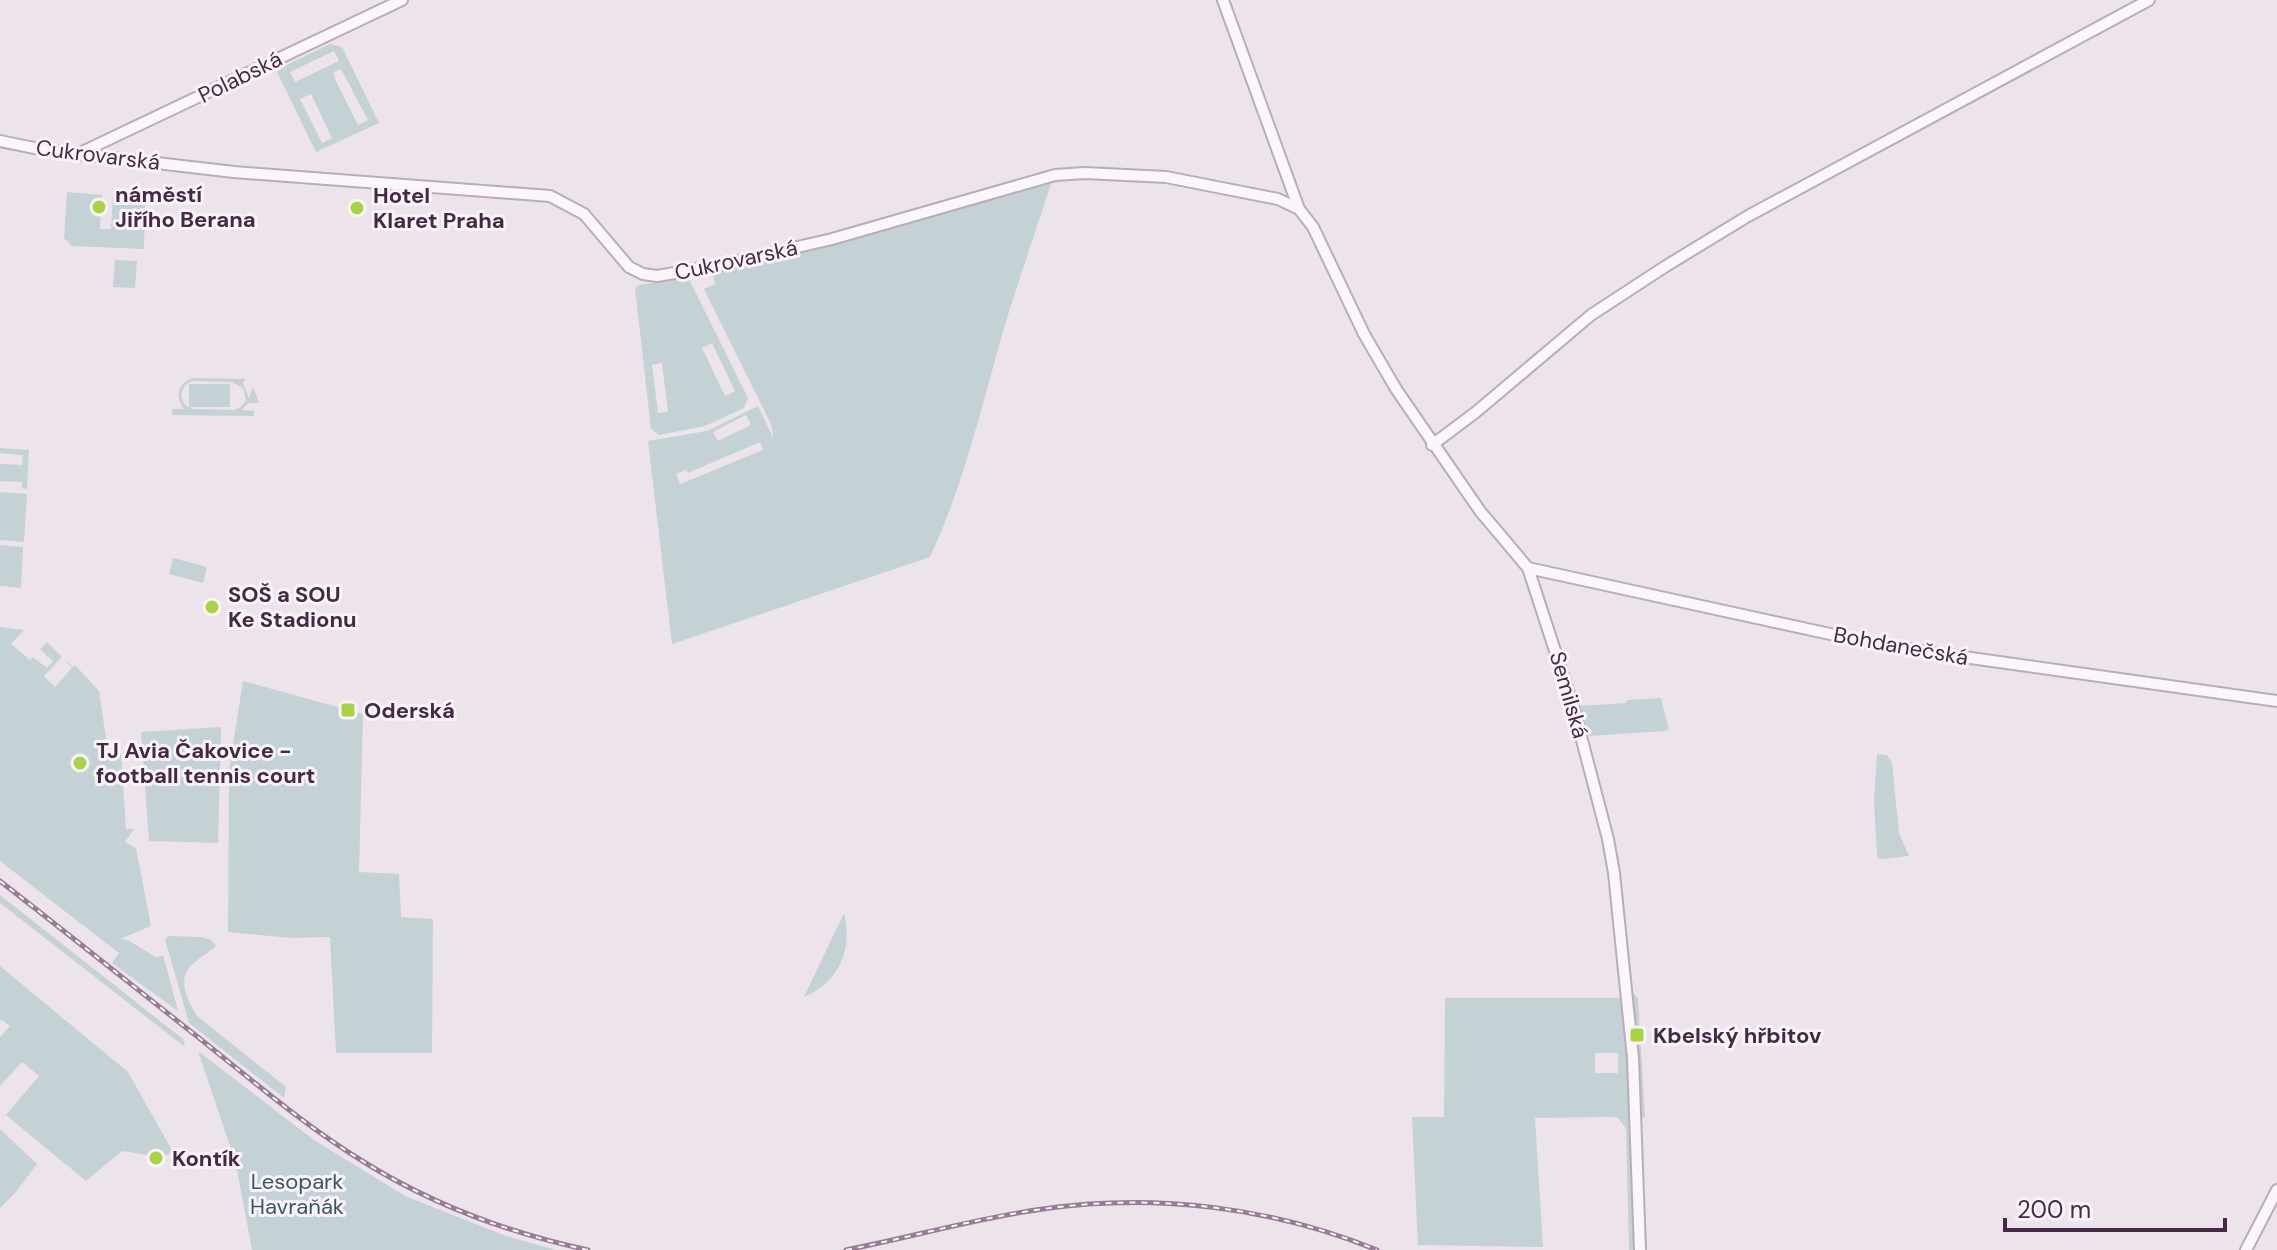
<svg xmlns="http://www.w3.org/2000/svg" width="2277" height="1250" font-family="'DM Sans',sans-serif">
  <rect width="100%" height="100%" fill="#ece3eb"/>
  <g fill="#c4d2d6" fill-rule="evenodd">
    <path d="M 330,44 L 342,47 L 379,123 L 316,152 L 276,70 ZM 334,51 L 339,61 L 295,82 L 290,72 ZM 341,69 L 368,120 L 358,125 L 335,79 L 334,72 ZM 311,94 L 332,138 L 322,143 L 300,99 Z"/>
    <path d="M 1052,181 C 1036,230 1019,279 1004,328 C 982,405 964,484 930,557 L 672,644 L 648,441 L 707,431 L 758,406 L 774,440 L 771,424 L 704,289 L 715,284 L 712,273 L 862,237 ZM 746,415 L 751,425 L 718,441 L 713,432 ZM 760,442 L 763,450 L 680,484 L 676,474 L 686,470 L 688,473 Z"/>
    <polygon points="67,192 102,195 100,229 111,229 113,196 145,199 144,249 72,246 64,238"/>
    <polygon points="115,260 137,261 135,288 113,287"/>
    <path d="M 688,277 L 748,398 L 744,408 L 705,426 L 659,435 L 651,429 L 635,288 L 639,285 ZM 712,343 L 735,391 L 725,396 L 702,348 ZM 662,363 L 668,412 L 658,413 L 652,365 Z"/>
    <path d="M 192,378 L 245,379 L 243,383 L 249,398 L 253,387 L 259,403 L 248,403 L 242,410 L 254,411 L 254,416 L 172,415 L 172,409 L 184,409 C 175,397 177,384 192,378 ZM 192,381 L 232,382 L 243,388 L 246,400 L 241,407 L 234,410 L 192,409 L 184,404 L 181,395 L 185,385 Z"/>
    <rect x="189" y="384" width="41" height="23"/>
    <polygon points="0,448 29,450 27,489 22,488 22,482 0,481 0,464 22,465 23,455 0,453"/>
    <polygon points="0,492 27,494 24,542 0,540"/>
    <polygon points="0,545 23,547 21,588 0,586"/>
    <polygon points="173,558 207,567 203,583 169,574"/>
    <polygon points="0,627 24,630 11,644 30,660 33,657 47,668 53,661 40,649 47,642 62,657 44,676 55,687 72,668 63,658 73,667 75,665 99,691 106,738 97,747 111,755 114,751 121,754 126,829 134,829 125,842 136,848 151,926 120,939 128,940 157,958 163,955 178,1011 112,963 119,953 0,861"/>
    <polygon points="243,681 363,714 359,872 399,874 401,917 433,919 432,1053 336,1053 330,937 291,938 228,932 229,770"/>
    <polygon points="1661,698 1669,730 1664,731 1589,736 1579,706 1626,703 1627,700"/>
    <polygon points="221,727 218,843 149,841 141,732"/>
    <polygon points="1877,754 1887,755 1892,763 1899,833 1909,856 1882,859 1878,858 1877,854 1874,802"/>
    <polygon points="0,895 183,1039 185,1047 0,903"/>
    <path d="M 844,913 C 853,950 839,982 804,997 Z"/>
    <path d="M 169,936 L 201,937 L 211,940 L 216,946 C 208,954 196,959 190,967 C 177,981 189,1003 197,1016 L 286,1087 L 284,1098 L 189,1023 L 165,939 Z"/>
    <polygon points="0,966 128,1072 173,1152 162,1157 122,1151 86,1181 6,1115 39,1076 22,1062 0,1086 0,1037 10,1026 2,1020 0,1021"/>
    <polygon points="1628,989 1638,998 1645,1118 1637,1117"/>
    <path d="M 1445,998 L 1623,998 L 1629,1053 L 1637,1250 L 1629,1250 L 1626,1128 L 1618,1118 L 1611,1117 L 1535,1118 L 1543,1247 L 1418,1245 L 1412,1117 L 1444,1117 ZM 1595,1053 L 1618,1053 L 1618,1073 L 1595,1073 Z"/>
    <polygon points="198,1051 314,1140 405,1196 506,1236 556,1250 252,1250 236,1164"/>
    <polygon points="0,1129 37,1164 16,1192 0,1208"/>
  </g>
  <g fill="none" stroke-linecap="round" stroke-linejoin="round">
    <g stroke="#baacb9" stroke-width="14">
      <g id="minor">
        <polyline points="1223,0 1299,209"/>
        <polyline points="0,141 44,150 234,172 550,196 584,214 629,267 643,274 657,276 720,265 832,239 1055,175 1085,173 1166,177 1278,199 1299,209 1313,227 1364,334 1396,389 1480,511 1528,568 1573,706 1608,839 1614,873 1633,1058 1640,1250"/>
        <polyline points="80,153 402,0"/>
        <polyline points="1432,445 1476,412 1591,315 1666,266 1748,216 2149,0"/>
        <polyline points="1528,568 1885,646 2277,701"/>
        <polyline points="2246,1250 2277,1190"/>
      </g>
    </g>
    <use href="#minor" stroke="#faf6f9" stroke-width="10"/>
    <g stroke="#967c94" stroke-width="5">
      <g id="rail">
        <path d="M 0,881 C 67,933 133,986 199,1038 C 253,1081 305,1126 364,1162 C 433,1205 509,1233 588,1250"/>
        <path d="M 846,1250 C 912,1237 977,1218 1043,1209 C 1156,1193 1271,1207 1377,1250"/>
      </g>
    </g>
    <use href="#rail" stroke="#f9f3f9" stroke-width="2" stroke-dasharray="6" stroke-linecap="butt"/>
  </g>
  <g fill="#a9d346" stroke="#f9f3f9" stroke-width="3">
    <circle cx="99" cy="207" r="8"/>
    <circle cx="357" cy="208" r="8"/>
    <circle cx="212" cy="607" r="8"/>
    <rect x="340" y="702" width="16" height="16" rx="4"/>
    <circle cx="80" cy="763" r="8"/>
    <rect x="1629" y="1027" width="16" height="16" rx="4"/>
    <circle cx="156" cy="1158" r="8"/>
  </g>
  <g text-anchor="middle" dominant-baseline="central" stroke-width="6" stroke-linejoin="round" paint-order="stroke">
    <g font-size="22" fill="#452a43" stroke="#f9f3f9">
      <text transform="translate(240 77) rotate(-26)">Polabská</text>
      <text transform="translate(98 155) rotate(7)">Cukrovarská</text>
      <text transform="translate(736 260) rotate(-12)">Cukrovarská</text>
      <text transform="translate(1901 646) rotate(10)">Bohdanečská</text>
      <text transform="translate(1569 695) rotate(74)">Semilská</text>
    </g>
    <g font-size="22" font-weight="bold" fill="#452a43" stroke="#f9f3f9" text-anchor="start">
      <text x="115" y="194">náměstí<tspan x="115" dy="25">Jiřího Berana</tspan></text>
      <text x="373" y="195">Hotel<tspan x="373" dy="25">Klaret Praha</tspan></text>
      <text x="228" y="594">SOŠ a SOU<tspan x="228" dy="25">Ke Stadionu</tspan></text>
      <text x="364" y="710">Oderská</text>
      <text x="96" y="750">TJ Avia Čakovice -<tspan x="96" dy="25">football tennis court</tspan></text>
      <text x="1653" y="1035">Kbelský hřbitov</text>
      <text x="172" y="1158">Kontík</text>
    </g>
    <g font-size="22" fill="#375661" stroke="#f9f3f9">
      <text x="297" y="1181">Lesopark<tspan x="297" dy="25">Havraňák</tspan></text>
    </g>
  </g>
  <path d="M2005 1218v12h220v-12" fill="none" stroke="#452a43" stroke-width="4"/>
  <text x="2017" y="1218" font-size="24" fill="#452a43" stroke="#f9f3f9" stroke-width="6" paint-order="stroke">200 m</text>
</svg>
